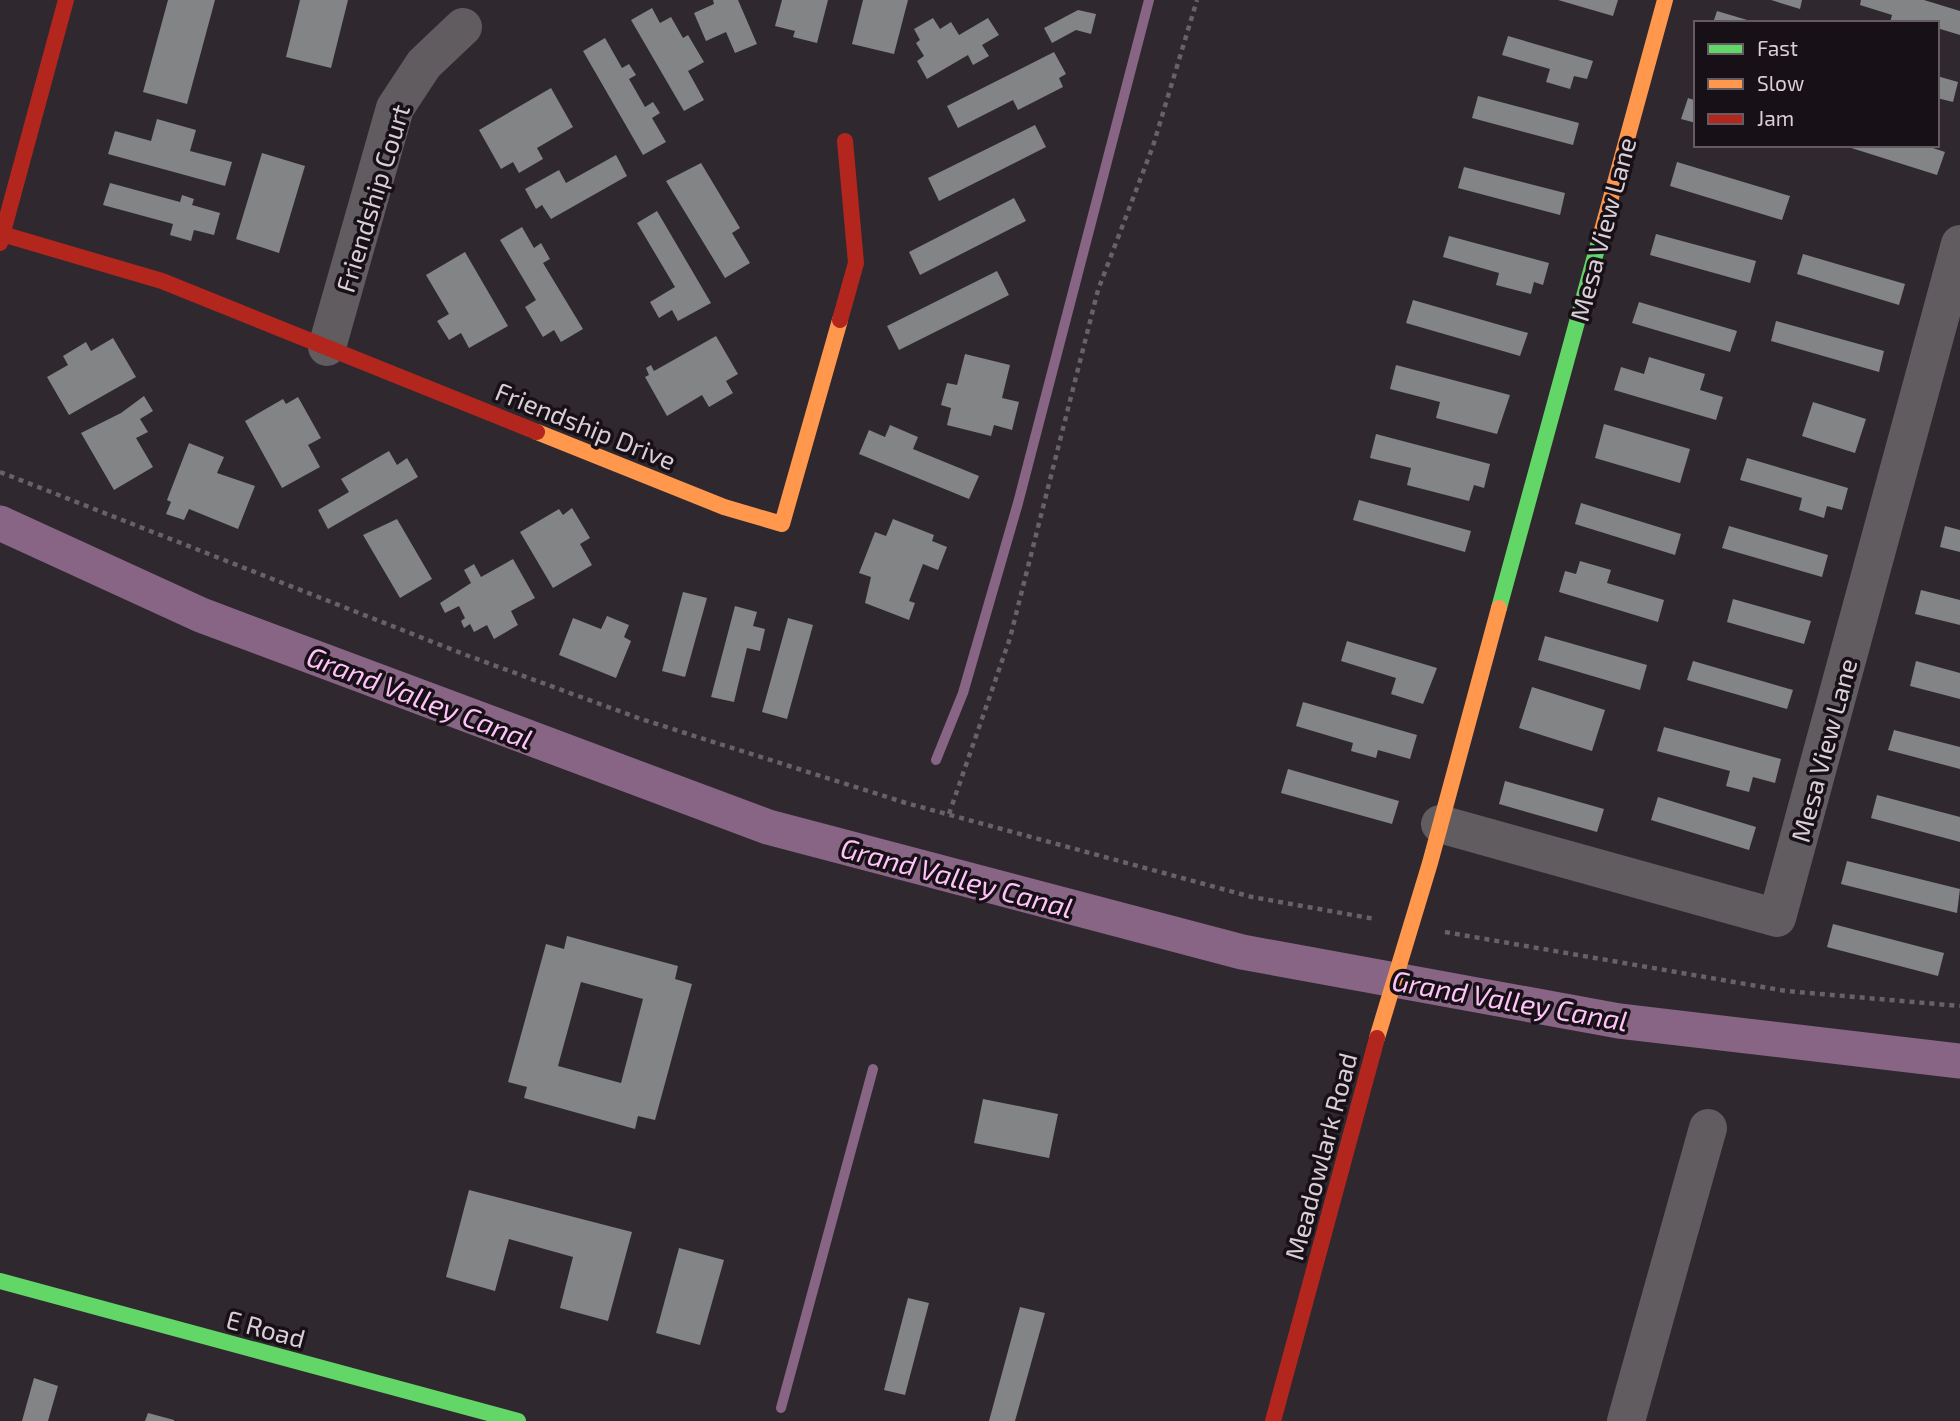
<svg xmlns="http://www.w3.org/2000/svg" width="1960" height="1421" font-family="'Exo 2',sans-serif">
  <rect width="100%" height="100%" fill="#30282f"/>
  <g fill="none" stroke-linecap="round" stroke-linejoin="round">
    <g stroke="#886585" stroke-width="10">
      <polyline points="936,760 963,693 1018,503 1149,0"/>
      <polyline points="781,1408 873,1069"/>
    </g>
    <polyline stroke="#886585" stroke-width="35" points="0,523 201,615 768,827 1242,952 1619,1021 1960,1061"/>
  </g>
  <g fill="#828485" fill-rule="evenodd">
    <polygon points="168,0 215,0 187,104 143,92"/>
    <polygon points="300,0 348,0 331,68 286,57"/>
    <polygon points="713,0 738,0 757,44 735,53 726,32 706,41 694,13 714,4"/>
    <polygon points="782,0 828,0 817,43 793,37 795,31 775,26"/>
    <polygon points="863,0 908,0 894,54 852,44"/>
    <polygon points="1558,0 1618,0 1613,16"/>
    <polygon points="1771,0 1802,0 1800,9"/>
    <polygon points="1861,0 1924,0 1960,11 1960,35 1937,28 1937,23 1890,23 1892,15 1860,5"/>
    <polygon points="652,8 660,23 671,17 683,38 688,35 704,62 688,71 704,100 684,111 631,20"/>
    <polygon points="1078,10 1096,14 1091,34 1076,30 1052,43 1044,28"/>
    <polygon points="1717,11 1754,22 1754,23 1713,23"/>
    <polygon points="933,18 940,29 951,22 959,35 988,18 999,35 982,45 989,56 973,65 968,55 927,79 917,61 924,56 916,43 920,40 914,29"/>
    <polygon points="1508,36 1593,61 1587,79 1574,76 1570,89 1546,82 1550,69 1502,55"/>
    <polygon points="605,38 622,68 629,64 636,75 629,79 645,107 653,102 660,113 652,118 666,142 643,155 583,51"/>
    <polygon points="1054,52 1066,74 1059,78 1063,87 1018,110 1013,100 958,128 947,106"/>
    <polygon points="1937,76 1958,82 1953,102 1937,98"/>
    <polygon points="551,88 573,127 537,148 543,159 519,173 513,162 501,169 479,130"/>
    <polygon points="1695,95 1696,95 1696,123 1681,119 1688,98 1694,100"/>
    <polygon points="1478,96 1579,123 1573,145 1472,118"/>
    <polygon points="157,119 196,130 190,151 232,162 225,186 108,154 115,131 151,141"/>
    <polygon points="1035,125 1046,147 939,201 928,178"/>
    <polygon points="1924,145 1945,152 1937,175 1845,146"/>
    <polygon points="262,153 305,166 279,253 236,239"/>
    <polygon points="616,155 627,176 551,219 542,205 536,209 525,189 559,170 566,183"/>
    <polygon points="1677,162 1790,196 1782,220 1670,186"/>
    <polygon points="701,163 740,228 732,233 750,263 725,278 666,181"/>
    <polygon points="1464,167 1565,193 1560,215 1458,188"/>
    <polygon points="110,183 180,202 182,195 194,199 192,205 220,213 214,235 194,230 191,241 170,235 173,224 103,205"/>
    <polygon points="1014,198 1026,221 920,275 909,252"/>
    <polygon points="657,211 711,303 678,321 672,310 659,318 650,302 675,287 637,223"/>
    <polygon points="522,227 534,248 541,243 550,259 543,263 583,329 561,342 554,330 543,337 525,307 536,300 500,240"/>
    <polygon points="1656,234 1756,261 1750,283 1650,255"/>
    <polygon points="1449,236 1549,263 1543,285 1534,282 1531,294 1496,285 1499,273 1443,257"/>
    <polygon points="465,252 508,326 469,348 461,333 449,340 437,321 449,314 426,275"/>
    <polygon points="1803,254 1905,284 1899,305 1797,274"/>
    <polygon points="997,271 1009,295 899,350 887,326"/>
    <polygon points="1413,300 1528,333 1520,356 1406,323"/>
    <polygon points="1639,302 1737,331 1730,352 1632,323"/>
    <polygon points="1776,321 1884,351 1879,372 1771,341"/>
    <polygon points="716,336 738,374 726,381 733,393 709,407 702,395 667,416 645,377 649,375 646,368 651,365 654,371"/>
    <polygon points="113,338 136,377 69,415 47,377 68,365 63,356 86,342 91,351"/>
    <polygon points="965,354 1010,365 1002,398 1019,402 1012,430 994,425 991,436 947,425 951,408 941,405 947,383 957,385"/>
    <polygon points="1649,357 1705,374 1700,390 1723,397 1716,420 1614,390 1621,367 1644,374"/>
    <polygon points="1396,365 1510,395 1497,434 1436,418 1440,402 1390,389"/>
    <polygon points="144,396 153,411 140,419 148,432 136,438 153,467 114,490 81,433 121,413"/>
    <polygon points="298,397 321,438 308,445 320,467 282,488 245,421 283,399 286,404"/>
    <polygon points="1813,402 1866,419 1855,453 1802,436"/>
    <polygon points="1604,424 1690,449 1680,483 1595,458"/>
    <polygon points="890,425 918,437 913,449 979,476 969,499 859,454 869,430 885,437"/>
    <polygon points="1376,434 1490,464 1484,488 1474,485 1469,501 1407,485 1411,468 1370,458"/>
    <polygon points="189,443 224,457 217,473 255,486 238,529 189,509 184,520 166,514 171,502 167,500"/>
    <polygon points="389,451 397,465 407,458 418,477 328,529 318,510 349,492 341,479"/>
    <polygon points="1747,458 1848,488 1842,510 1827,506 1824,518 1799,510 1802,498 1740,480"/>
    <polygon points="1359,500 1471,531 1465,552 1353,520"/>
    <polygon points="1581,503 1681,534 1675,555 1575,524"/>
    <polygon points="572,508 590,538 580,544 592,565 553,588 520,532 559,509 563,515"/>
    <polygon points="397,519 432,579 400,598 363,535"/>
    <polygon points="893,519 934,535 932,541 947,547 938,570 923,564 909,601 915,603 909,620 865,603 871,577 859,573 875,532 886,536"/>
    <polygon points="1729,526 1828,555 1822,577 1722,548"/>
    <polygon points="1945,526 1960,530 1960,552 1940,547"/>
    <polygon points="513,559 535,598 511,611 518,625 494,639 487,625 474,632 470,624 464,628 461,621 465,618 459,606 445,613 440,603 471,583 464,570 474,564 481,577"/>
    <polygon points="1580,561 1611,570 1607,583 1664,600 1658,622 1559,592 1565,571 1576,574"/>
    <polygon points="1921,590 1960,600 1960,625 1915,614"/>
    <polygon points="683,592 707,598 685,677 662,671"/>
    <polygon points="1733,599 1811,621 1804,644 1727,622"/>
    <polygon points="735,606 757,612 753,626 765,629 760,651 747,648 734,702 711,697"/>
    <polygon points="607,616 629,625 624,637 631,641 616,678 559,655 573,618 601,629"/>
    <polygon points="788,618 813,625 787,719 762,712"/>
    <polygon points="1545,636 1647,665 1640,690 1538,660"/>
    <polygon points="1347,641 1437,668 1423,704 1391,694 1396,678 1341,661"/>
    <polygon points="1693,661 1793,690 1787,709 1687,680"/>
    <polygon points="1916,661 1960,673 1960,699 1910,686"/>
    <polygon points="1532,687 1605,710 1592,751 1519,728"/>
    <polygon points="1303,702 1417,735 1410,759 1378,750 1376,758 1351,751 1353,743 1296,726"/>
    <polygon points="1664,727 1781,759 1775,783 1753,777 1749,792 1726,786 1730,771 1657,751"/>
    <polygon points="1894,730 1960,747 1960,769 1888,750"/>
    <polygon points="1288,769 1399,801 1392,824 1281,793"/>
    <polygon points="1505,781 1604,809 1597,832 1499,804"/>
    <polygon points="1877,795 1960,817 1960,842 1871,818"/>
    <polygon points="1658,797 1756,827 1749,850 1651,820"/>
    <polygon points="1847,861 1960,889 1957,913 1841,884"/>
    <polygon points="1833,924 1944,953 1938,976 1827,947"/>
    <path d="M 567,936 L 678,966 L 675,979 L 692,984 L 655,1120 L 638,1116 L 635,1129 L 524,1098 L 527,1087 L 508,1082 L 546,944 L 564,949 ZM 581,982 L 643,999 L 621,1083 L 558,1066 Z"/>
    <polygon points="983,1099 1058,1114 1049,1158 974,1143"/>
    <polygon points="469,1190 632,1232 608,1321 560,1308 573,1257 509,1239 495,1291 446,1277"/>
    <polygon points="679,1248 724,1260 700,1345 656,1333"/>
    <polygon points="908,1298 929,1303 905,1395 884,1390"/>
    <polygon points="1020,1307 1045,1313 1015,1421 989,1421"/>
    <polygon points="34,1378 58,1386 48,1421 22,1421"/>
    <polygon points="148,1413 174,1420 174,1421 145,1421"/>
  </g>
  <g fill="none" stroke-linecap="round" stroke-linejoin="round">
    <g stroke="#666265" stroke-width="4.5" stroke-dasharray="5 5" stroke-linecap="butt">
      <polyline points="0,472 466,655 641,719 906,803 1252,897 1375,919"/>
      <polyline points="949,814 1010,638 1098,290 1153,146 1197,0"/>
      <polyline points="1445,932 1786,991 1960,1006"/>
    </g>
    <g stroke="#605c5f" stroke-width="38">
      <polyline points="327,347 395,108 424,64 463,27"/>
      <polyline points="1440,824 1777,918 1960,244"/>
      <polyline points="1626,1421 1708,1128"/>
    </g>
    <g stroke="#63d668" stroke-width="16">
      <polyline points="1499,608 1601,234"/>
      <polyline points="0,1281 518,1421"/>
    </g>
    <g stroke="#ff974d" stroke-width="16">
      <polyline points="1601,234 1665,0"/>
      <polyline points="537,432 724,507 782,524 840,320"/>
      <polyline points="1377,1038 1430,863 1499,608"/>
    </g>
    <g stroke="#b3261e" stroke-width="16">
      <polyline points="2,234 162,281 537,432"/>
      <polyline points="0,243 66,0"/>
      <polyline points="840,320 856,263 845,141"/>
      <polyline points="1273,1421 1377,1038"/>
    </g>
  </g>
  <g text-anchor="middle" dominant-baseline="central" stroke-width="7" stroke-linejoin="round" paint-order="stroke">
    <g font-size="26" fill="#d9cfd7" stroke="#171016">
      <text transform="translate(372 198) rotate(-73)">Friendship Court</text>
      <text transform="translate(1602 229) rotate(-75)">Mesa View Lane</text>
      <text transform="translate(586 425) rotate(22)">Friendship Drive</text>
      <text transform="translate(1823 750) rotate(-75)">Mesa View Lane</text>
      <text transform="translate(1320 1156) rotate(-75)">Meadowlark Road</text>
      <text transform="translate(266 1328) rotate(15)">E Road</text>
    </g>
    <g font-size="28" font-style="italic" fill="#ffc3f9" stroke="#171016">
      <text transform="translate(420 697) rotate(21)">Grand Valley Canal</text>
      <text transform="translate(957 877) rotate(15)">Grand Valley Canal</text>
      <text transform="translate(1510 1000) rotate(10)">Grand Valley Canal</text>
    </g>
  </g>
  <rect x="1694" y="21" width="245" height="126" fill="#171016" stroke="#655c63" stroke-width="2"/>
  <rect x="1708" y="44" width="35" height="10" fill="#63d668" stroke="#655c63" stroke-width="2"/>
  <text x="1757" y="56" font-size="21" fill="#d9cfd7">Fast</text>
  <rect x="1708" y="79" width="35" height="10" fill="#ff974d" stroke="#655c63" stroke-width="2"/>
  <text x="1757" y="91" font-size="21" fill="#d9cfd7">Slow</text>
  <rect x="1708" y="114" width="35" height="10" fill="#b3261e" stroke="#655c63" stroke-width="2"/>
  <text x="1757" y="126" font-size="21" fill="#d9cfd7">Jam</text>
</svg>
